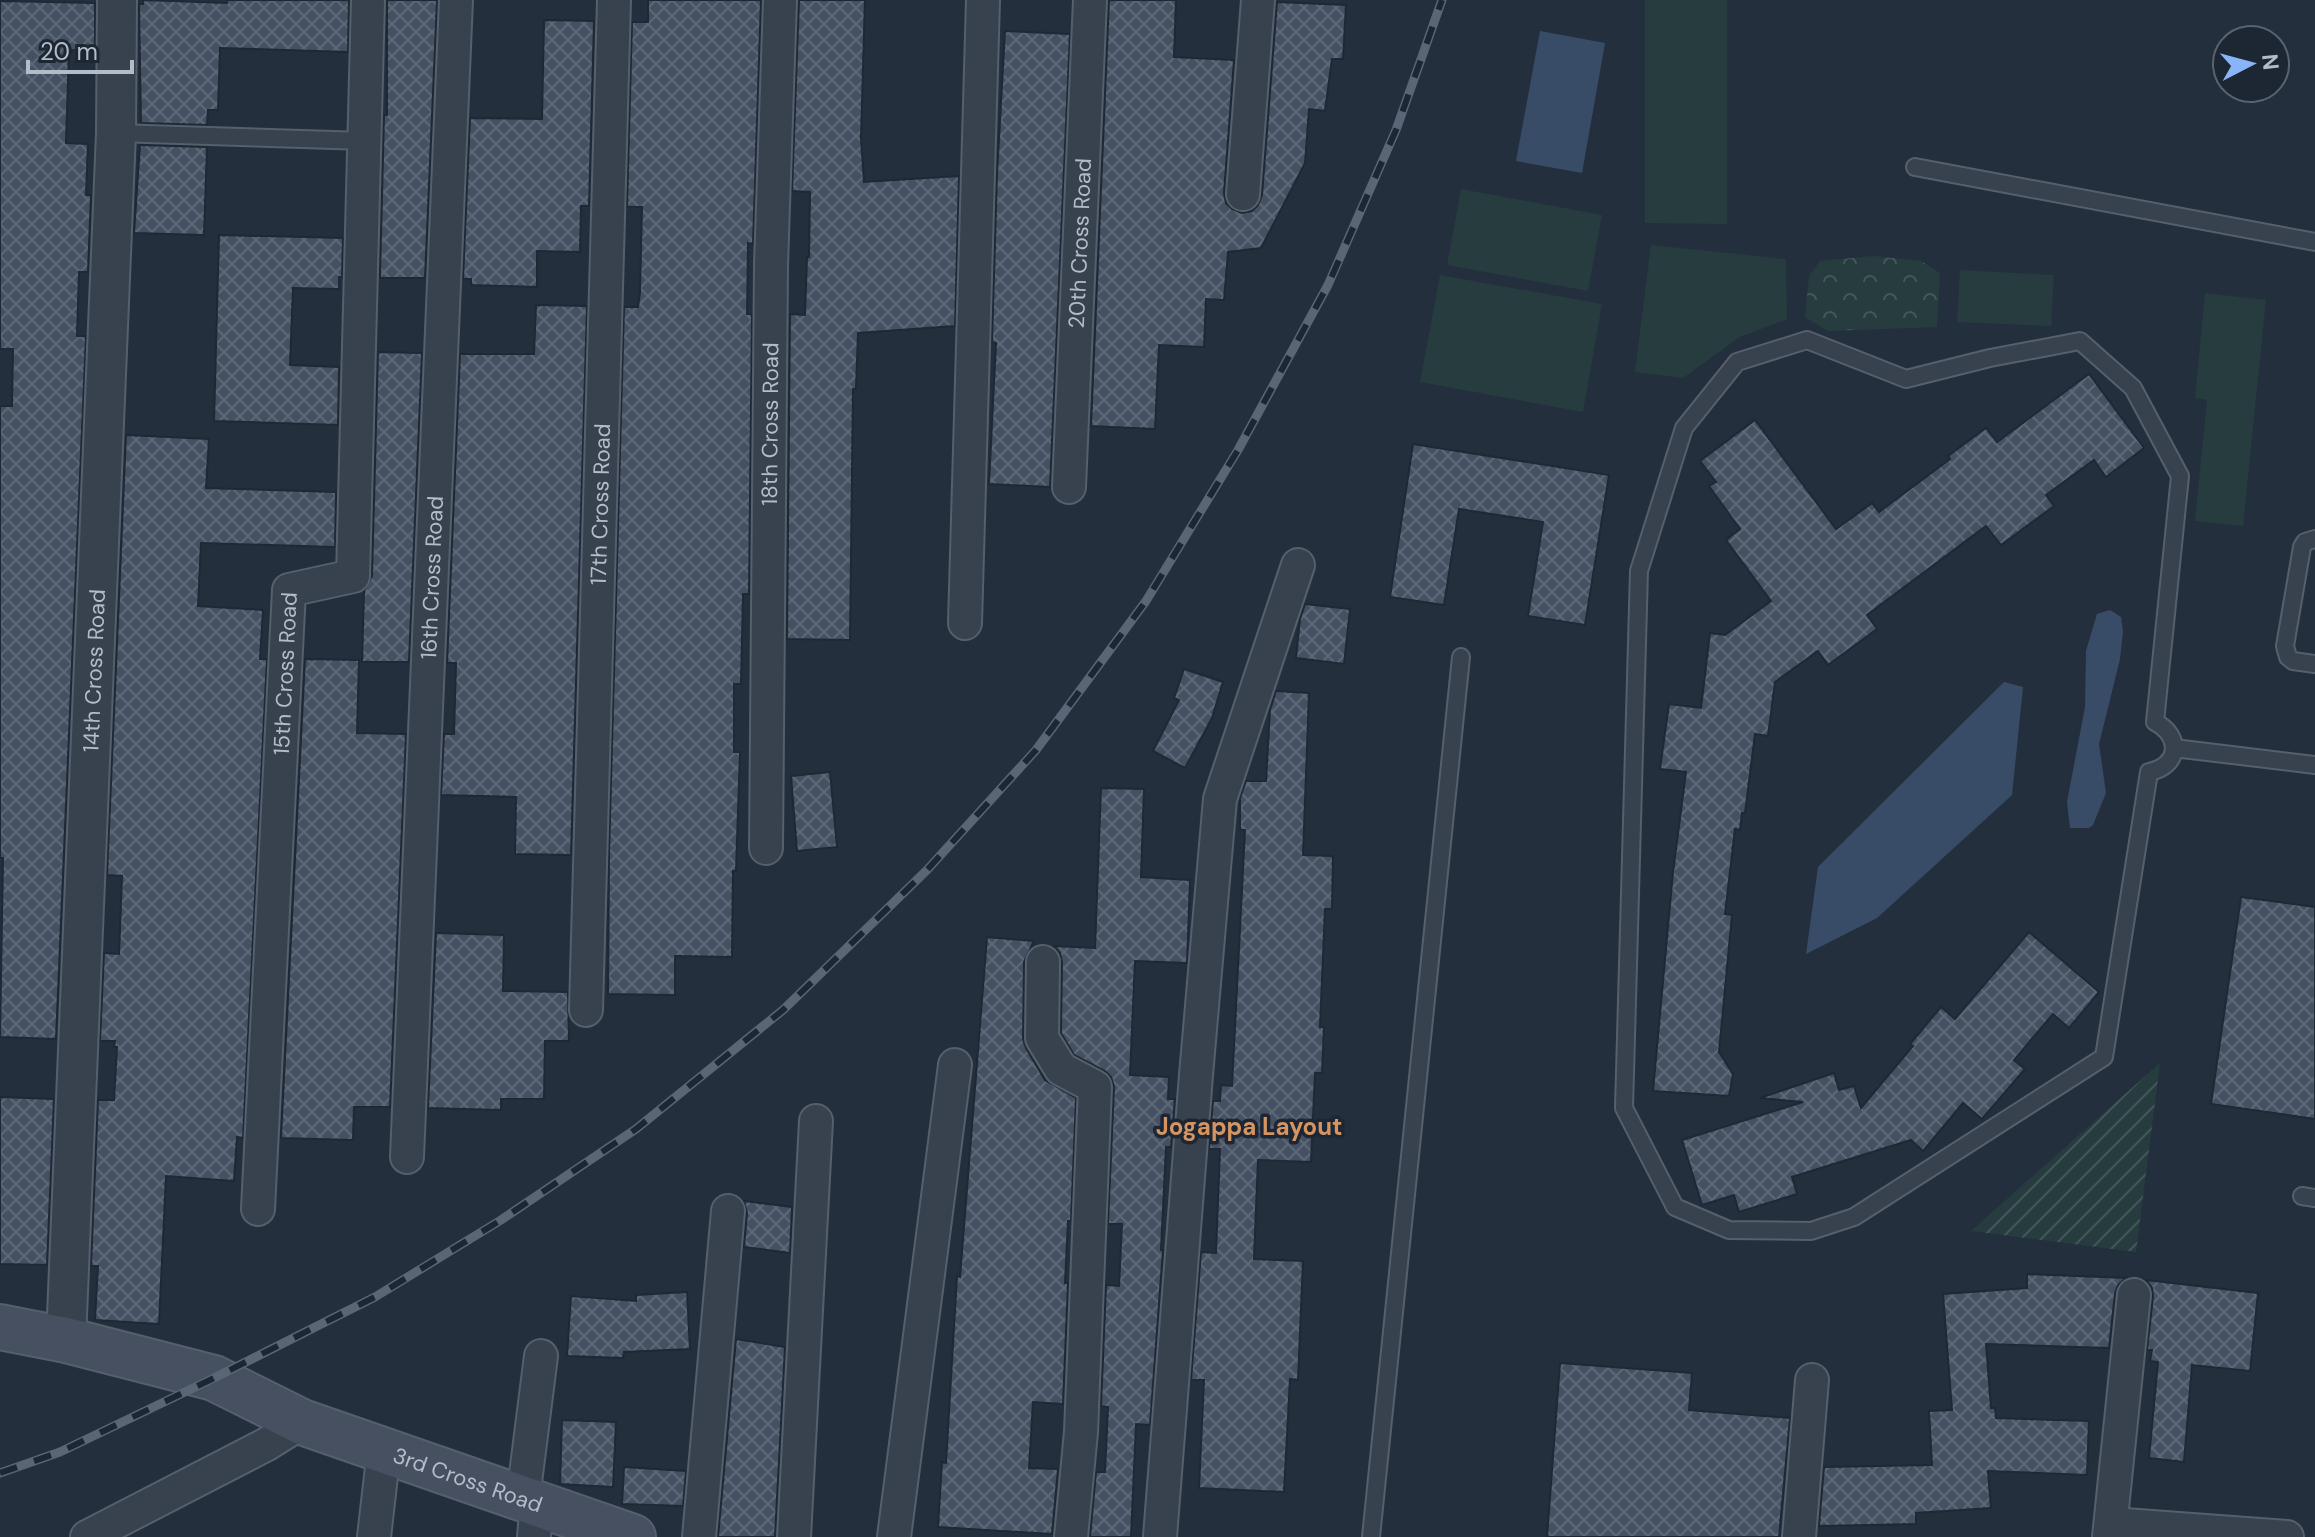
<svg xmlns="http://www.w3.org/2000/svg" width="2315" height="1537" font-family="'DM Sans',sans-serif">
  <defs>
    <pattern id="park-crowns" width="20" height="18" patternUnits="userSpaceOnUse" patternTransform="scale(2)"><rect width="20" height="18" fill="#263c3f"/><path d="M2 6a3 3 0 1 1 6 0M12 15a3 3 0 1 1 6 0" fill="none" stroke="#435659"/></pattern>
    <pattern id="garden-furrows" width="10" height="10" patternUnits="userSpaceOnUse" patternTransform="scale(2)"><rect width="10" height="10" fill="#263c3f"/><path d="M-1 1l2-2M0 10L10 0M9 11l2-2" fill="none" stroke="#435659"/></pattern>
    <pattern id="building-cross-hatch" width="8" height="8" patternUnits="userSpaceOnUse" patternTransform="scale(2)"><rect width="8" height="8" fill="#455162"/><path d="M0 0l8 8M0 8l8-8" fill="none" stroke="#5d6877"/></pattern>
  </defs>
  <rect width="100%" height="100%" fill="#242f3e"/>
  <g fill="#263c3f">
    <polygon points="1645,0 1727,0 1727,224 1645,223"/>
    <polygon points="1461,189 1602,215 1588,291 1447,265"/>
    <polygon points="1651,245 1786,259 1787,319 1740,337 1683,378 1635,372"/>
    <polygon points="1960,270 2054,275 2051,326 1957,322"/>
    <polygon points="1440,275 1602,304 1583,412 1420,382"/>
    <polygon points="2205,293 2266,300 2243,526 2195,521 2207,400 2195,398"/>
  </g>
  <polygon fill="url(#park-crowns)" points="1873,256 1921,261 1940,273 1937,327 1828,331 1805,317 1809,276 1820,261"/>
  <polygon fill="url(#garden-furrows)" points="2160,1063 2136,1252 1971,1231"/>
  <g fill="#394c67">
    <polygon points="1540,31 1605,43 1582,173 1516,161"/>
    <polygon points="2110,610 2121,617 2123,631 2120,659 2099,744 2106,793 2093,825 2089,828 2070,828 2067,802 2085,707 2086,651 2097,614"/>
    <polygon points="2004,682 2023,687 2012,795 1877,918 1806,954 1818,867"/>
  </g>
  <g fill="url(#building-cross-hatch)" stroke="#1f2835" stroke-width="2">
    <polygon points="143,0 227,3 227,0 349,0 348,52 220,48 218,110 208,110 207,125 141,123 139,4 143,4"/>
    <polygon points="387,0 437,0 425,278 380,278 384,115 387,115"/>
    <polygon points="648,0 761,0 753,244 748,243 747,314 752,314 749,594 743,594 741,684 734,684 734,752 740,752 736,871 733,871 732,957 675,956 675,995 608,994 609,855 624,307 638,307 640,292 642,207 627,207 632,22 648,22"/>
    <polygon points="799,0 865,0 861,138 864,182 959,176 955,326 858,333 856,389 853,389 850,640 787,639 790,314 805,315 807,257 809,257 810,192 792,191"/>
    <polygon points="1109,0 1176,0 1174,57 1234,60 1224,193 1226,203 1232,209 1242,213 1252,211 1258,205 1262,195 1277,2 1346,5 1343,59 1332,59 1325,111 1309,109 1305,163 1261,248 1228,252 1224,300 1206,299 1204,347 1159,345 1155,429 1091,426"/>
    <polygon points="0,1 95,3 95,51 69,50 66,143 88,144 86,195 91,195 88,272 79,272 77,336 86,336 56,1039 0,1037 3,858 0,858 0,406 12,406 13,349 0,349"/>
    <polygon points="544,20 594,21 589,206 581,206 580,252 537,251 537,287 471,285 471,279 463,279 470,118 542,119"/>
    <polygon points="1005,31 1070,34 1050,487 989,484 996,343 992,342 997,174"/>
    <polygon points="140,145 207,147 204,235 134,233"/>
    <polygon points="219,235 343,238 342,277 339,277 339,289 293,288 290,365 339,367 338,425 214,421"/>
    <polygon points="536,305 587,306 571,855 515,854 516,797 441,795 444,734 454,734 456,663 447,663 460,354 534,354"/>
    <polygon points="378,352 422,353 409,662 362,662 364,591 372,576"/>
    <polygon points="2089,374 2144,448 2106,477 2094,460 2046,495 2054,506 2001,545 1986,526 1867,615 1877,629 1828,665 1818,651 1775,682 1768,736 1755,734 1745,813 1742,813 1740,830 1735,829 1725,914 1732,915 1719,1052 1733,1074 1729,1096 1653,1091 1673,872 1686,772 1660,769 1669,704 1701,708 1710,633 1725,635 1771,601 1726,540 1740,529 1709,486 1716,482 1700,461 1755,420 1836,529 1872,503 1879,512 1950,459 1948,456 1986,428 1997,442"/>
    <polygon points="126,435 209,439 206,488 336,492 335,547 201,543 198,606 263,610 260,659 267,659 243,1138 237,1137 234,1181 166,1176 159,1324 95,1320 98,1266 91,1266 98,1100 114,1100 117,1047 114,1047 115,1041 100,1041 104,953 119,954 122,876 107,875"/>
    <polygon points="1413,444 1609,475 1585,625 1528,616 1543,522 1459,509 1444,605 1390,597"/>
    <polygon points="1305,604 1350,609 1344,664 1296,658 1300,619"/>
    <polygon points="305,659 359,660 357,733 406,734 390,1107 354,1107 353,1140 281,1138"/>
    <polygon points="1184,669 1223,682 1212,718 1185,768 1153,751 1179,700 1174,698"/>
    <polygon points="1276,691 1309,693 1303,855 1333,856 1332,909 1325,909 1320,1027 1324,1027 1322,1073 1315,1073 1311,1162 1258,1160 1254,1259 1303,1261 1298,1380 1290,1379 1284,1492 1199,1488 1204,1380 1191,1380 1201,1252 1216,1253 1220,1149 1209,1149 1213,1101 1220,1101 1221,1085 1232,1086 1245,830 1240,830 1240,798 1246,781 1266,781 1270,710"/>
    <polygon points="830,772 837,847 797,851 791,776"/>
    <polygon points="1101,788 1144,789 1141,877 1190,880 1187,963 1135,961 1130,1075 1169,1077 1168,1099 1175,1099 1171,1147 1166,1147 1161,1250 1163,1250 1150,1425 1136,1424 1131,1537 1090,1537 1096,1472 1105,1472 1108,1407 1101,1406 1106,1285 1119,1286 1122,1224 1108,1224 1114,1087 1111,1077 1105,1071 1074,1055 1061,1033 1062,962 1060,953 1054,946 1095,948"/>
    <polygon points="2241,897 2315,907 2315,1119 2211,1104"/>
    <polygon points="2029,932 2099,992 2069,1028 2053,1014 2014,1060 2025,1069 1982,1119 1963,1103 1923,1151 1911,1140 1792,1177 1797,1194 1739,1212 1734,1195 1702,1205 1682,1140 1803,1102 1760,1098 1834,1073 1839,1090 1854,1086 1861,1108 1913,1046 1910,1044 1941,1007 1955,1019"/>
    <polygon points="436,933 504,935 503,991 568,992 569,1041 545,1041 544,1099 501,1099 501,1110 428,1108"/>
    <polygon points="987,937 1034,941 1024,962 1023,1039 1026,1048 1045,1080 1076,1098 1071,1221 1068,1221 1065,1283 1068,1283 1063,1404 1033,1402 1029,1468 1058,1469 1052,1534 938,1527 942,1462 946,1463 957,1276 960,1277"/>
    <polygon points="0,1097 54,1099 47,1265 0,1264"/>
    <polygon points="744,1201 792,1207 790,1253 744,1247 747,1213"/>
    <polygon points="2027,1274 2126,1278 2118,1285 2115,1293 2109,1348 1986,1344 1991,1408 1995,1408 1996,1418 2089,1421 2087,1475 1988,1471 1991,1508 1916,1513 1916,1524 1819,1526 1824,1467 1932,1465 1929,1411 1952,1410 1943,1294 2027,1288"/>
    <polygon points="2146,1280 2258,1293 2250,1371 2192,1365 2184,1462 2149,1458 2158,1362 2150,1361 2152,1350 2147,1350 2153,1297 2152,1288"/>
    <polygon points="687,1292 690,1349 624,1352 623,1358 567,1356 571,1296 636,1301 636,1295"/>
    <polygon points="736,1339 785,1347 775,1537 718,1537"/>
    <polygon points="1560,1363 1692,1373 1689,1410 1790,1418 1779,1537 1547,1537"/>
    <polygon points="562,1420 616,1422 613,1487 560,1484"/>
    <polygon points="624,1467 686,1471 683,1506 622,1504"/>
  </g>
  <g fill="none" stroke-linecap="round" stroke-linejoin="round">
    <g stroke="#565f6c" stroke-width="20">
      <g id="service">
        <polyline points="116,133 365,141"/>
        <polyline points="1915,167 2315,242"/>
        <path d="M 1807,340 L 1906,379 L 1990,358 L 2080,341 L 2133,388 L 2180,476 L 2155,722 C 2182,736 2180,766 2149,772 L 2104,1057 L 1854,1217 L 1811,1231 L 1729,1230 L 1675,1207 L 1624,1108 L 1639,571 L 1684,428 L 1737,362 Z"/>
        <polyline points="2315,539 2305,542 2302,547 2285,646 2288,657 2293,661 2315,664"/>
        <polyline points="2174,748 2315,765"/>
        <polyline points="2302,1196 2315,1198"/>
        <polyline points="1371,1537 1461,657"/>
      </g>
    </g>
    <g stroke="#565f6c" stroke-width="36">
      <g id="minor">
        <polyline points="1243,194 1258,0"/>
        <path id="s1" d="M 1069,487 L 1090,0"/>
        <polyline points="965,623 983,0"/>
        <path id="s2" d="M 766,848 L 771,265 L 780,0"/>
        <polyline points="1043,962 1042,1038 1061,1069 1095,1087 1081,1432 1071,1537"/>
        <path id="s3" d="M 586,1010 L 614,0"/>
        <path id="s4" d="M 407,1157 L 456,0"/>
        <path id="s5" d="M 258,1209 L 289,590 L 353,576 L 368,0"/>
        <polyline points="523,1498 541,1356"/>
        <polyline points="2111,1524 2287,1537"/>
        <polyline points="87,1537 267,1444 302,1422"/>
        <polyline points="374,1537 384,1450"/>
        <polyline points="534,1537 537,1503"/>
        <polyline points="699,1537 728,1211"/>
        <polyline points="794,1537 816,1121"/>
        <polyline points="894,1537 955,1065"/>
        <polyline points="1160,1537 1196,1075 1220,799 1298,565"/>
        <polyline points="1799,1537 1812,1380"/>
        <polyline points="2109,1537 2134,1295"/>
      </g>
    </g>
    <g stroke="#565f6c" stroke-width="42">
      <g id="tertiary">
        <path id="s6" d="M 66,1340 L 116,133 L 117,0"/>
      </g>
    </g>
    <g stroke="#565f6c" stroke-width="48">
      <g id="secondary">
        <path id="s7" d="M 0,1327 L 66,1340 L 214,1378 L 302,1422 L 633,1537"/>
      </g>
    </g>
    <use href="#service" stroke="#38414e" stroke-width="16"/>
    <use href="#minor" stroke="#38414e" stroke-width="32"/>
    <use href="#tertiary" stroke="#38414e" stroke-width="38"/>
    <use href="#secondary" stroke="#465061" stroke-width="44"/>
    <g stroke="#5a6575" stroke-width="9">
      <polyline id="rail" points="0,1473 60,1452 214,1378 375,1297 501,1220 636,1129 783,1010 927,870 1036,750 1146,601 1238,450 1328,285 1396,130 1442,0"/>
    </g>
    <use href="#rail" stroke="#1d2633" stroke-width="6" stroke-dasharray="18" stroke-linecap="butt"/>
  </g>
  <g text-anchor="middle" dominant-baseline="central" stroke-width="7" stroke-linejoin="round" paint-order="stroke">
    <g font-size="22" fill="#b4bcc9" stroke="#1d2633">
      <text stroke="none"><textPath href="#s1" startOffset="244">20th Cross Road</textPath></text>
      <text stroke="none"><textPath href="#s2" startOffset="424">18th Cross Road</textPath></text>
      <text stroke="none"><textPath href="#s3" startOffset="506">17th Cross Road</textPath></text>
      <text stroke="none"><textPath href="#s4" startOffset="580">16th Cross Road</textPath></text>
      <text stroke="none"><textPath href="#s6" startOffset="670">14th Cross Road</textPath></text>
      <text stroke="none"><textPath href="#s5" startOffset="536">15th Cross Road</textPath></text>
      <text stroke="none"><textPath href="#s7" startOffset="494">3rd Cross Road</textPath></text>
    </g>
    <g font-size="24" font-weight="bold" fill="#d59563" stroke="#1d2633">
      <text x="1249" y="1126">Jogappa Layout</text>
    </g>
  </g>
  <g transform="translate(2251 64) rotate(84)"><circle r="38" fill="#1d2633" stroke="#59626f" stroke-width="2"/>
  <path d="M0-6L14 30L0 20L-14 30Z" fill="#8ab4f8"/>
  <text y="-12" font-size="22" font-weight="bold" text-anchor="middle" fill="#b4bcc9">N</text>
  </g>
  <path d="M28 60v12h104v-12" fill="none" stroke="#b4bcc9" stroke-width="4"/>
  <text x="40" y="60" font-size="24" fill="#b4bcc9" stroke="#1d2633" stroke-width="6" paint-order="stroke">20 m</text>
</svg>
